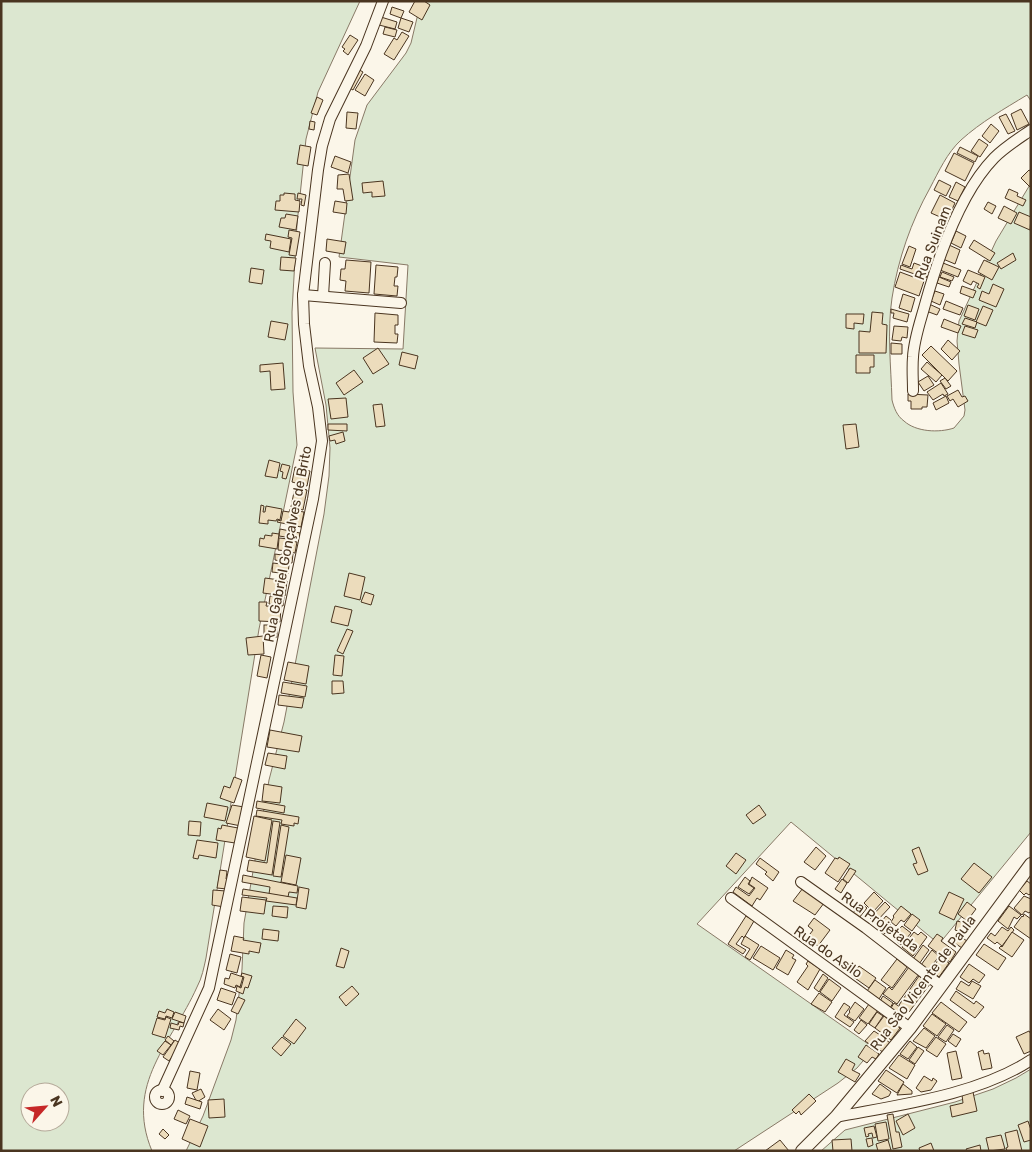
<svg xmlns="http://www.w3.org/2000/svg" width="1032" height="1152" font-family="Rubik,sans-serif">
  <rect width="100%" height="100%" fill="#fbf6e9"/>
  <g fill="#dce7d0" stroke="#887966" fill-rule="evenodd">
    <path d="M 1,1 L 360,1 L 318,92 L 306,139 L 297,224 L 292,312 L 293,392 L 297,445 L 259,629 L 206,958 C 204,967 202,978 197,987 C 172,1043 124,1084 152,1151 L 1,1151 ZM 30,1092 L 60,1092 L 60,1122 L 30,1122 Z"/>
    <path d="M 421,1 L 1031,1 L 1031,101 L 1027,95 C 1004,109 981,122 961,140 C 947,153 939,171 930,188 C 911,222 898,259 892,298 C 887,331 891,367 892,400 C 894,408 897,416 904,421 C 916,432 939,433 954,428 L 964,416 L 965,410 L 959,364 L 957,341 L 959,321 L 996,241 L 1031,183 L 1031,832 L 939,944 L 791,822 L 697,924 L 874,1048 L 857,1068 L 838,1083 L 734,1151 L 186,1151 L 203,1116 L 231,1040 L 236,1020 L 242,969 L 244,923 L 269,780 L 284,722 L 324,514 L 329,476 L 330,448 L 326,405 L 315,348 L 403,349 L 408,265 L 339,257 L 355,140 L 367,105 L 406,53 L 411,43 Z"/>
    <polygon points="1031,1069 1031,1151 821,1151 845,1130 955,1102 993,1089 1016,1078"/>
  </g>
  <g fill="#ecdcbc" stroke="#4a3520">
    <polygon points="415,1 424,1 430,5 422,20 409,12"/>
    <polygon points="392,7 404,11 401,18 390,14"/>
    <polygon points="381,17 397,22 395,29 379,25"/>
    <polygon points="401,18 413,22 409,32 398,28"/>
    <polygon points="385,27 397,30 395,37 383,34"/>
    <polygon points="402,32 409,36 394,60 384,54 394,38 397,40"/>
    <polygon points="350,35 358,40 348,55 343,51 345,49 342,47"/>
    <polygon points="356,68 363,72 353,90 346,86"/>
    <polygon points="365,74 374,80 365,96 355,90"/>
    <polygon points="317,97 323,100 317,115 311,113"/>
    <polygon points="1021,109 1029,124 1017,130 1011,114"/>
    <polygon points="347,112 358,113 356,129 346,128"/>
    <polygon points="1006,114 1015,131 1008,134 999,117"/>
    <polygon points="310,121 315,122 314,130 309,129"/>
    <polygon points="991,124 999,131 990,143 982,136"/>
    <polygon points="979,139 988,145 980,157 971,151"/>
    <polygon points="300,145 311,147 308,166 297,164"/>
    <polygon points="960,147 978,156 975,162 957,153"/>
    <polygon points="954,153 974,163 965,181 945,171"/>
    <polygon points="335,156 351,162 348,173 331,167"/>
    <polygon points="1029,170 1031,171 1030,187 1021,178"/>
    <polygon points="349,174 353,200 345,201 343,189 337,189 338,175"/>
    <polygon points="939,180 951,186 946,196 934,190"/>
    <polygon points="383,181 385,196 372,197 372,192 363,193 362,183"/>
    <polygon points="956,182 965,187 958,201 949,197"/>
    <polygon points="1009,189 1018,193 1017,196 1026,200 1023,206 1005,198"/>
    <polygon points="284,193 295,194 295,200 300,201 299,212 275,210 276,201 280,201 280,195 284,195"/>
    <polygon points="298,193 306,195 304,206 301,205 302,199 297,199"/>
    <polygon points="940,195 955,203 947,220 931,213"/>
    <polygon points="335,201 347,203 346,214 333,212"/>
    <polygon points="988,202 996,206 992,214 984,209"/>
    <polygon points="1004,206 1017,213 1011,224 998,218"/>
    <polygon points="1019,212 1031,217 1030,230 1014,223"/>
    <polygon points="286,214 298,216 296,230 279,227 281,218 285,218"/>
    <polygon points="289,230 300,232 296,256 289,255 292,238 288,237"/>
    <polygon points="956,231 966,236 961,248 951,243"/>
    <polygon points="266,234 291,239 289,252 270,248 271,241 265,240"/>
    <polygon points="327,239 346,242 344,254 326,251"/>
    <polygon points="974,240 995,253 990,261 969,248"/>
    <polygon points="949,245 960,250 955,264 943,259"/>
    <polygon points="909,246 916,249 910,267 902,264"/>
    <polygon points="1013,253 1016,260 1001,269 997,263"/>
    <polygon points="281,257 296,258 294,271 280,270"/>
    <polygon points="346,260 371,262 369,293 345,291 346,281 340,280 341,269 345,269"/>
    <polygon points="984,260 999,267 992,280 978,272"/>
    <polygon points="914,263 930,269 926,278 900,269 901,265 912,269"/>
    <polygon points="943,263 961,270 958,277 940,270"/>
    <polygon points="376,265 398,267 397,277 395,277 394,286 398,286 397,296 374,294"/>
    <polygon points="251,268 264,270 262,284 249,282"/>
    <polygon points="968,270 985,277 980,289 977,287 979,284 973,281 971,285 963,281"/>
    <polygon points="900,272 924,281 919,296 895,287"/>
    <polygon points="942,272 954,277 952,281 940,277"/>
    <polygon points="939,277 951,282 949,287 937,283"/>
    <polygon points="993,284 1004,289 996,307 979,300 982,291 989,294"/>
    <polygon points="962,286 976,291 973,298 960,293"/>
    <polygon points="935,291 944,294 940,305 931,301"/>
    <polygon points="903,294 915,298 911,312 899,308"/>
    <polygon points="946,301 963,308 960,315 943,309"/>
    <polygon points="929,304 940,309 937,315 926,311"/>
    <polygon points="968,305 979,309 975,320 964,316"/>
    <polygon points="983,306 993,310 986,326 976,322"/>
    <polygon points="891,309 909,314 907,322 893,318 894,313 891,313"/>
    <polygon points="872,312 883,313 882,324 887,325 886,353 859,353 859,331 870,332"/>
    <polygon points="375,313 398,315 398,325 395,325 395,334 398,334 397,343 374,342"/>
    <polygon points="846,314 864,314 863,324 854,323 854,329 846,328"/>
    <polygon points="965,318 977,322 975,328 962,324"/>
    <polygon points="944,319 961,326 958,333 941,327"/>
    <polygon points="271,321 288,324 285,340 268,337"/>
    <polygon points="894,326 908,327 907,338 902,337 901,341 892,340"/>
    <polygon points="965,326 978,330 975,338 962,334"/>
    <polygon points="948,340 960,351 952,360 941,349"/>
    <polygon points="891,343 902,344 902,354 891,354"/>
    <polygon points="931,346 957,371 948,381 922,355"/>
    <polygon points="378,348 389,364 373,374 363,358"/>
    <polygon points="402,352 418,356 415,369 399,365"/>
    <polygon points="856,355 874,355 874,367 870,367 870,373 856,373"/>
    <polygon points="927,362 942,375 936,382 921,369"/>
    <polygon points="283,363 285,389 271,390 270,371 260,372 260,365"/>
    <polygon points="354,370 363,382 344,395 336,383"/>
    <polygon points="928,376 934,385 924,391 918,382"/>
    <polygon points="945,378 951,386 946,389 940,381"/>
    <polygon points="941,383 948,394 944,396 943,394 933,400 927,392"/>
    <polygon points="958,390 962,397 965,396 968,401 958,407 953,399 950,401 947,396"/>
    <polygon points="908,394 928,395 927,407 922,407 922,409 911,409 911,401 908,401"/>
    <polygon points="946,396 949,403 936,410 933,403"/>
    <polygon points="346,398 348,417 331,419 328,399"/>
    <polygon points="382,404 385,426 376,427 373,405"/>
    <polygon points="328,424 347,424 347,431 328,430"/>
    <polygon points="856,424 859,447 846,449 843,425"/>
    <polygon points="343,432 345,441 336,444 335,440 330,441 329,436"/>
    <polygon points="269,460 280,463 277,478 265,476"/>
    <polygon points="282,464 290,466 286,479 282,478 283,472 280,471"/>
    <polygon points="295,467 310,471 307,486 292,482"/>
    <polygon points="295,487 307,490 303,510 291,507"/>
    <polygon points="261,505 264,506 263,512 265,512 266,506 282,509 280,520 277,519 276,521 268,520 268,524 259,523"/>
    <polygon points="290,509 297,510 297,514 298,511 304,512 301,527 277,522 278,520 281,521 283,511 289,512"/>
    <polygon points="280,529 300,533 299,539 279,536"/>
    <polygon points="272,533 279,534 277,549 259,546 260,538 264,539 265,535 272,536"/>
    <polygon points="279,538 289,539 287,551 278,550"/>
    <polygon points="290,541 297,542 295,553 288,552"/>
    <polygon points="282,553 293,554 292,563 275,560 275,554 282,555"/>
    <polygon points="273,563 289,565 288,574 272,572"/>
    <polygon points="349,573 365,577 360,600 344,596"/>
    <polygon points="265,578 287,581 285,596 263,593"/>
    <polygon points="365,592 374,595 371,605 361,602"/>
    <polygon points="270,596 284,597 283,606 269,604"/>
    <polygon points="259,602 267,602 266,606 281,607 280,622 259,621"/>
    <polygon points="335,606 352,610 348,626 331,622"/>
    <rect x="264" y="625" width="13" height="12"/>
    <polygon points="347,629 353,631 343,654 337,651"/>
    <polygon points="263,636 264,654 248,655 246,638"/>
    <polygon points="261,655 271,657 267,678 257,676"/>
    <polygon points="335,655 344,656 342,676 333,675"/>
    <polygon points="288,662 309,666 306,684 284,680"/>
    <polygon points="332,681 343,681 344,693 332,694"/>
    <polygon points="283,682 307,686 305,697 281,693"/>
    <polygon points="279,695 304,698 302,708 278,705"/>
    <polygon points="270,730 302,736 299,752 267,747"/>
    <polygon points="268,753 287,756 285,769 265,765"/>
    <polygon points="234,777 242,780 234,803 220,798 224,786 230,788"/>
    <polygon points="264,784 282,787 280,803 262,801"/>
    <polygon points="257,801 285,806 284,813 256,808"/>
    <polygon points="207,803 228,807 225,821 204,817"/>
    <polygon points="232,805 244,807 241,826 226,823"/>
    <polygon points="759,805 766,815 753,824 746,815"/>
    <polygon points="257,810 299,817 298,824 294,823 294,826 281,824 282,820 256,816"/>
    <polygon points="254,816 272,820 265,861 246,857"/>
    <polygon points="189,821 201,822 200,836 188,835"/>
    <polygon points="273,821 280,822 272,875 247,871 249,860 267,863"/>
    <polygon points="222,825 238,828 235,843 216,840 218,828 221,829"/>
    <polygon points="281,825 289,827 281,877 273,876"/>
    <polygon points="197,840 218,843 216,858 199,855 198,859 193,858"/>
    <polygon points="816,847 826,856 815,870 804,862"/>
    <polygon points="919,847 928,871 918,875 913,864 917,863 912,850"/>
    <polygon points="736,853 746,860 736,874 726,866"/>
    <polygon points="286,855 301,858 296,885 281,882"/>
    <polygon points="839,857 850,864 838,882 825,873 835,858 838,859"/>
    <polygon points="760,858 779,872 773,881 765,874 767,872 756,864"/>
    <polygon points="974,863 992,877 979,893 961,879"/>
    <polygon points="850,868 856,871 848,883 843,879"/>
    <polygon points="220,870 227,871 226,879 229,879 227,889 217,888"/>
    <polygon points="243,875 298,886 297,893 289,892 288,897 269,894 270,887 242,882"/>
    <polygon points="745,877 750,881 748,884 754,888 749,894 738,887"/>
    <polygon points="752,877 768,888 760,900 757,898 752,906 733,892 736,887 749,896 755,888 749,884"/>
    <polygon points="842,879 847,883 841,893 835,889"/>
    <polygon points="1027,881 1031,884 1031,893 1029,895 1026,893 1024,895 1019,890"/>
    <polygon points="299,887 309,889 306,909 296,907"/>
    <polygon points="803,888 824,903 815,915 793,901"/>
    <polygon points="243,889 297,898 296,905 266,901 267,898 242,895"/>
    <polygon points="213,890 226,891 224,907 212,905"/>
    <polygon points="874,892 883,901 873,912 864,903"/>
    <polygon points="949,892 964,899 954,920 939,913"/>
    <polygon points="1024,896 1031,899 1031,911 1029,913 1025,911 1022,915 1014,908"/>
    <polygon points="242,897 266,900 264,914 240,911"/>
    <polygon points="885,902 890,907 875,923 870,918"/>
    <polygon points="967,902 976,909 967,921 958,914"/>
    <polygon points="861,903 867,908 859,918 853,913"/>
    <polygon points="273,906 288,907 287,918 272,916"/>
    <polygon points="901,906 911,914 904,922 901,920 896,926 891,922 894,917 893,916"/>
    <polygon points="1009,906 1021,915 1017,919 1014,917 1008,929 998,921"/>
    <polygon points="912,914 920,920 912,931 904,925"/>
    <polygon points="1024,914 1031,919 1031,939 1014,927 1022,916 1023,917"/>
    <polygon points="746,916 754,921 744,938 742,936 736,944 746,950 743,954 728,944"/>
    <polygon points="886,916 891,920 889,923 892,926 885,934 877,927"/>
    <polygon points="814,918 830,930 818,946 807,938 813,930 808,926"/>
    <polygon points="957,921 965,923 963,933 955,930"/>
    <polygon points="902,926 911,933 901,945 892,937"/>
    <polygon points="1002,927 1008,931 1011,927 1014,930 1002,946 997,942 995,944 987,938 991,933 995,936"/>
    <polygon points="263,929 279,931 278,941 262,939"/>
    <polygon points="914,932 918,935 921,932 927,937 913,956 902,947"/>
    <polygon points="1012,932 1024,940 1012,957 999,948 1001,946 1002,947"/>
    <polygon points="937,934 943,938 941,941 956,952 950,962 928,946"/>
    <polygon points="958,935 967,941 962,948 953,942"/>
    <polygon points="234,936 244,938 243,940 261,943 259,953 249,951 249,954 231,951"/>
    <polygon points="745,936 759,945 750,960 745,957 750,949 741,944"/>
    <polygon points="984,944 1006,958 998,970 976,955"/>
    <polygon points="923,945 929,950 919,964 913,959"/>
    <polygon points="761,946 780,958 773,970 753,958"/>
    <polygon points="341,948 349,951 344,968 336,966"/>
    <polygon points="786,950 794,955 792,958 796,960 788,975 776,968"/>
    <polygon points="932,950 939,956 929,970 921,965"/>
    <polygon points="230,954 241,957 237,973 226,970"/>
    <polygon points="940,957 949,963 939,977 931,971"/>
    <polygon points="897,959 907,967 892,988 881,980"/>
    <polygon points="808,961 820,969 808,990 797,982 808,966 806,964"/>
    <polygon points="969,964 985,975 979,983 973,979 969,983 960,977"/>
    <polygon points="859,966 876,978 869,988 852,976"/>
    <polygon points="909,967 919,974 897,1004 883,994 889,987 892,990"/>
    <polygon points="231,973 243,977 240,987 236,985 235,988 224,984 225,978 229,979"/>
    <polygon points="242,973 252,976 248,988 245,987 243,994 236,991 237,986 241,988 244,977 241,976"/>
    <polygon points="823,974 828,978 819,992 814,988"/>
    <polygon points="919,976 930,984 909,1012 899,1005"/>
    <polygon points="829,979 841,988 832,1001 820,992"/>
    <polygon points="875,980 886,988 879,999 867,991"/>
    <polygon points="961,981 969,986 972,981 981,986 973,999 956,989"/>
    <polygon points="352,986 359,994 346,1006 339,997"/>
    <polygon points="221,988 236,993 232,1005 217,1000"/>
    <polygon points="956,991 974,1004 976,1001 984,1007 975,1018 950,1000"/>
    <polygon points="819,993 832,1002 825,1012 811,1004"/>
    <polygon points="883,996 893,1003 890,1008 880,1001"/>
    <polygon points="238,997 245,1000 238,1014 231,1011"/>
    <polygon points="855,1002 864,1009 855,1021 847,1016 850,1012 849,1011"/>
    <polygon points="941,1002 967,1022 959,1032 932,1013"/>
    <polygon points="844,1003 850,1007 844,1015 854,1022 850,1027 835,1017"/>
    <polygon points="894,1003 906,1011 903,1016 891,1008"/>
    <polygon points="869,1004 878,1010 868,1024 859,1018"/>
    <polygon points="167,1009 174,1012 172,1018 166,1016 165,1019 157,1017 159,1011 165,1013"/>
    <polygon points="218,1009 231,1019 224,1030 210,1020"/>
    <polygon points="175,1012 186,1016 184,1023 172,1019"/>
    <polygon points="877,1012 883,1016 875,1028 869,1024"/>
    <polygon points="932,1014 946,1024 937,1036 923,1026"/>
    <polygon points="884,1016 900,1028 891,1040 875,1028"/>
    <polygon points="166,1017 171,1019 165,1038 152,1034 157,1018 165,1020"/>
    <polygon points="296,1019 306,1028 294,1044 283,1036"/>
    <polygon points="861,1020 867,1025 859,1034 854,1030"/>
    <polygon points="179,1022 184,1023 183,1027 180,1026 179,1030 170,1028 171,1023 178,1025"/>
    <polygon points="947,1025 954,1030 946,1042 938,1037"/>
    <polygon points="924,1028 935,1036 926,1048 913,1041"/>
    <polygon points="874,1031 883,1037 875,1048 865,1041"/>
    <polygon points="1029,1031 1031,1034 1031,1051 1024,1054 1016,1037"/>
    <polygon points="953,1034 961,1039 956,1047 948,1041"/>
    <polygon points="168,1036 174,1041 171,1045 165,1040"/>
    <polygon points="282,1037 291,1044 281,1056 272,1048"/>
    <polygon points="936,1037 946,1044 937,1057 926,1050"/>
    <polygon points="884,1038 890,1043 883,1052 876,1048"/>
    <polygon points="175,1040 181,1044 169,1061 163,1057"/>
    <polygon points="165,1041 171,1045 163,1055 157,1051"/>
    <polygon points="910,1041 917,1047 908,1059 900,1054"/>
    <polygon points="866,1045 879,1054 876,1059 872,1057 867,1063 858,1057"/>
    <polygon points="918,1047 924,1051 915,1064 909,1060"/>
    <polygon points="983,1050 984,1054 989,1053 992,1068 982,1070 978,1052"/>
    <polygon points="956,1051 962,1078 952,1080 947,1053"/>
    <polygon points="899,1055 915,1065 907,1079 889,1068"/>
    <polygon points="846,1059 855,1064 852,1070 860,1074 855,1082 838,1072"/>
    <polygon points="886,1070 904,1082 897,1093 878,1081"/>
    <polygon points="190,1071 200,1073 197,1090 187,1088"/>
    <polygon points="924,1076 932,1081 933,1078 937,1081 931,1090 921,1092 916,1088"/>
    <polygon points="880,1084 891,1092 889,1096 881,1099 872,1094"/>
    <polygon points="903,1084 912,1091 912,1094 897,1095"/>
    <polygon points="201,1089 205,1097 197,1102 192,1093"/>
    <polygon points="973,1092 977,1111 952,1117 950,1106 963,1103 962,1095"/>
    <polygon points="809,1094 816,1101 801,1115 799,1111 796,1114 792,1110"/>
    <polygon points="187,1097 202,1102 200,1109 185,1104"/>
    <polygon points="224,1099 225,1117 209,1118 208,1100"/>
    <polygon points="178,1110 190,1116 186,1124 174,1119"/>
    <polygon points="893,1114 896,1132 899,1132 902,1147 893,1149 887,1115"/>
    <polygon points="908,1114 915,1128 903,1135 896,1121"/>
    <polygon points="190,1119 208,1126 200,1147 182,1139"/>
    <polygon points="1028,1121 1031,1130 1031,1140 1024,1142 1018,1125"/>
    <polygon points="886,1122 889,1139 878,1141 875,1124"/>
    <polygon points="874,1126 877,1137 873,1138 872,1133 868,1134 869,1136 866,1137 864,1128"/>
    <polygon points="163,1129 169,1135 165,1139 159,1134"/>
    <polygon points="1017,1130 1022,1151 1007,1151 1006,1148 1008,1147 1005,1133"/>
    <polygon points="1001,1135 1005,1149 989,1151 986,1138"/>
    <polygon points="872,1138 873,1145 868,1147 866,1139"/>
    <polygon points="851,1139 852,1151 833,1151 832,1140"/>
    <polygon points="780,1140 789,1151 765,1151"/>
    <polygon points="888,1140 891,1150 878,1151 876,1144"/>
    <polygon points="931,1143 934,1151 920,1151 919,1148"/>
    <polygon points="980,1145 981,1151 967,1151 966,1149"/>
  </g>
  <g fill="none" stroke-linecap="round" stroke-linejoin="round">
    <g stroke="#4a3520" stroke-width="12">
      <g id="minor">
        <polyline points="303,295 401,303"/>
        <polyline points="323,296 325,263"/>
        <path d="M 913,391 C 913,380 912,368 913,357 C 914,338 921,320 926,301 C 939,255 960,193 994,158 C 1005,147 1018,139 1031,130"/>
        <polyline points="801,882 866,928 941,986"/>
        <polyline points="731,898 910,1028"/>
        <circle cx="162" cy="1097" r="7"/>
        <polyline points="162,1091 209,988 313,499 322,441 318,407 309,366 304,324 303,295 318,170 322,146 330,119 366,46 383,1"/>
        <path d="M 836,1117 C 898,1105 978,1095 1031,1060"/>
      </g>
    </g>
    <g stroke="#4a3520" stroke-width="14">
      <polyline id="tertiary" points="802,1151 836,1117 910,1028 1031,864"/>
    </g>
    <use href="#minor" stroke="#fbf6e9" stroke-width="10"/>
    <use href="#tertiary" stroke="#fbf6e9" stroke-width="12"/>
  </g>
  <g text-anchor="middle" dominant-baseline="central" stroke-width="4" stroke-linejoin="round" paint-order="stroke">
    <g font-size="14" fill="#4a3520" stroke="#fbf6e9">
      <text transform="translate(933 243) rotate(-69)">Rua Suinam</text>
      <text transform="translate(288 544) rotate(-79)">Rua Gabriel Gonçalves de Brito</text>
      <text transform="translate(880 922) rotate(36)">Rua Projetada</text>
      <text transform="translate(828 952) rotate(35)">Rua do Asilo</text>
      <text transform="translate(923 983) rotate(-53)">Rua São Vicente de Paula</text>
    </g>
  </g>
  <rect width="1032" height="1152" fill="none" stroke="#4a3520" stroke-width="5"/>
  <g transform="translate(45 1107) rotate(63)"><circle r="24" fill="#fbf6e9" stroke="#b4a999"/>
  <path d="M0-4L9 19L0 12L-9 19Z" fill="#c62828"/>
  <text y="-8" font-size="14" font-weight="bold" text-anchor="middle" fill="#4a3520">N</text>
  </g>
</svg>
